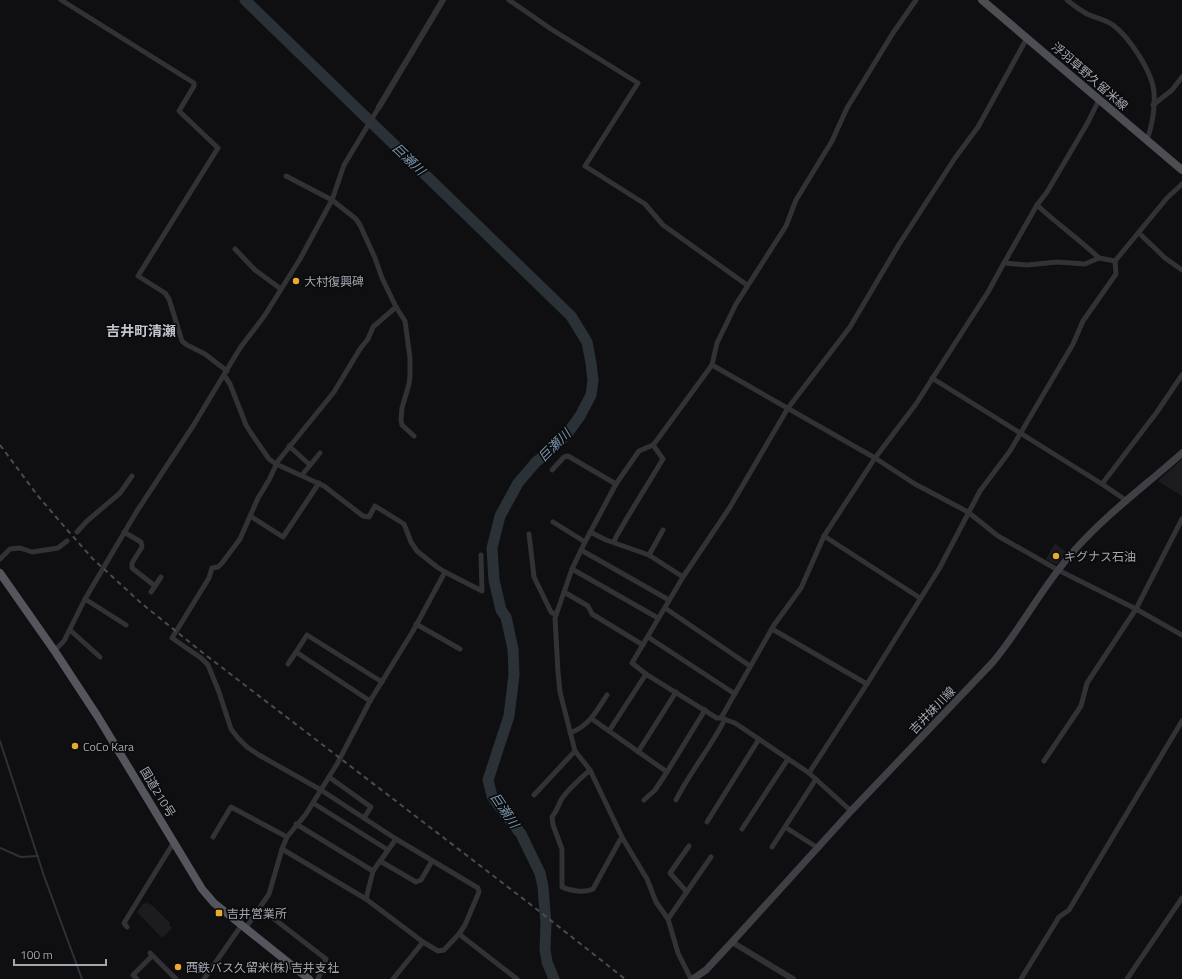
<svg xmlns="http://www.w3.org/2000/svg" width="1182" height="979" font-family="'Titillium Web','Noto Sans JP',sans-serif">
  <rect width="100%" height="100%" fill="#0f0f11"/>
  <g fill="#1c1c1e">
    <polygon points="1182,459 1182,496 1158,481"/>
    <polygon points="1055,543 1066,552 1057,564 1055,564 1046,559"/>
    <polygon points="147,902 150,905 151,904 170,923 169,925 172,928 162,938 137,912 144,903 145,904"/>
  </g>
  <g fill="none" stroke-linecap="round" stroke-linejoin="round">
    <g stroke="#2a3238" stroke-width="2">
      <polyline points="0,741 44,876 82,979"/>
      <polyline points="0,848 21,857 38,856"/>
    </g>
    <polyline stroke="#2a3238" stroke-width="11" points="245,0 571,316 587,342 591,363 593,380 591,395 580,416 567,434 551,450 536,462 518,483 500,516 492,548 494,580 501,610 506,617 513,649 514,675 509,716 488,780 492,796 502,810 521,834 540,873 543,887 546,924 545,949 547,962 554,979"/>
    <g stroke="#313136" stroke-width="5">
      <polyline points="61,0 194,83 194,86 179,111 218,148 138,276 165,293 169,299 182,341 187,345 205,354 227,371"/>
      <polyline points="509,0 551,29 638,83 585,166 645,204 663,225 747,285"/>
      <path d="M 1067,0 C 1073,5 1080,10 1087,14 C 1095,18 1105,19 1113,25 C 1129,37 1152,71 1154,92 C 1155,107 1152,126 1147,140"/>
      <polyline points="1153,105 1172,90 1182,77"/>
      <polyline points="286,176 332,200 356,219 360,225 375,258 382,278 396,307 405,321 410,358 410,376 409,384 402,408 401,420 402,425 414,436"/>
      <path d="M 1037,205 C 1057,224 1079,239 1099,258"/>
      <polyline points="1139,233 1165,258 1182,270"/>
      <polyline points="235,249 255,270 281,289"/>
      <polyline points="1004,263 1037,205 1047,192 1087,124 1099,100"/>
      <polyline points="712,365 875,458 915,484 968,512 998,536 1058,570 1136,609 1182,635"/>
      <polyline points="224,375 230,384 246,425 251,433 269,459 276,464 324,486 363,516 369,517 375,506 404,524 411,542 417,551 437,567 445,572 413,631 370,701 337,764 306,814 287,837 282,849 269,894 245,929"/>
      <polyline points="932,378 1102,484"/>
      <polyline points="289,446 310,465"/>
      <polyline points="552,470 564,457 568,456 616,484"/>
      <polyline points="302,475 320,453"/>
      <polyline points="1127,501 1102,484 1157,412 1182,375"/>
      <polyline points="250,516 283,537 319,483"/>
      <polyline points="553,522 585,542"/>
      <polyline points="77,532 87,521 120,493 132,476"/>
      <polyline points="124,532 141,542 142,547 132,563 132,568 155,586"/>
      <polyline points="590,532 606,540 649,555 683,577"/>
      <polyline points="529,534 534,577 551,612 556,615"/>
      <polyline points="824,536 920,598"/>
      <polyline points="614,542 616,537 627,518 663,459 653,445"/>
      <polyline points="581,550 669,600"/>
      <polyline points="649,555 663,530"/>
      <polyline points="0,559 10,549 20,548 32,552 58,548 67,541"/>
      <polyline points="572,569 658,618"/>
      <polyline points="445,572 482,591 481,555"/>
      <polyline points="151,592 161,577"/>
      <polyline points="564,592 588,606 592,614 643,645"/>
      <polyline points="85,599 126,625"/>
      <polyline points="665,608 750,666"/>
      <polyline points="416,624 460,649"/>
      <polyline points="772,629 867,684"/>
      <polyline points="70,630 100,657"/>
      <polyline points="648,637 735,694"/>
      <polyline points="55,650 64,641 85,599 137,511 193,426 240,348 265,315 300,259 332,200 344,165 379,107"/>
      <polyline points="296,652 307,635 382,682"/>
      <polyline points="288,664 296,652 370,701"/>
      <polyline points="721,718 717,718 646,674 632,663 683,577 730,507 788,408 850,327 898,246 955,158 978,127 1027,38"/>
      <polyline points="592,719 667,772 655,790 644,800"/>
      <polyline points="609,731 646,674"/>
      <path d="M 570,733 C 589,726 596,712 607,695"/>
      <polyline points="638,752 676,692"/>
      <polyline points="1044,761 1081,706 1087,683 1136,609 1182,519"/>
      <path d="M 590,770 C 580,779 568,789 561,800 C 558,806 557,811 552,817 L 553,825 L 562,849 L 562,887 C 570,891 585,893 593,889 L 620,840 L 623,839"/>
      <polyline points="667,772 705,710"/>
      <polyline points="809,773 867,684 939,569 980,491 1010,451 1073,344 1083,321 1116,274 1115,261"/>
      <polyline points="329,777 371,807 364,818"/>
      <polyline points="534,795 575,751"/>
      <path d="M 676,800 C 690,772 711,747 725,719"/>
      <polyline points="313,803 388,850"/>
      <polyline points="851,811 809,773 735,723 721,718 774,625 801,588 824,536 875,458 916,404 988,292 1004,263 1027,265 1057,262 1085,264 1099,258 1115,261 1167,198 1182,184"/>
      <polyline points="707,822 759,739"/>
      <polyline points="296,824 373,871 396,839"/>
      <polyline points="785,827 818,848"/>
      <polyline points="742,829 788,759"/>
      <polyline points="213,837 231,807 287,837"/>
      <polyline points="772,847 816,779"/>
      <polyline points="282,849 366,899 423,942 438,951 444,950 459,934 465,925 479,892 478,888 396,839 321,790 259,755 247,747 238,738 231,729 219,692 208,665 201,658 172,638 209,578 212,568 218,567 222,563 240,539 258,498 269,480 278,461 334,392 360,349 368,339 373,327 396,307"/>
      <polyline points="380,861 416,882 421,880 432,861"/>
      <polyline points="686,891 670,873 689,846"/>
      <polyline points="366,899 373,871"/>
      <polyline points="260,908 326,959 318,979"/>
      <polyline points="668,919 711,857"/>
      <polyline points="127,927 124,923 174,842"/>
      <polyline points="459,934 517,979"/>
      <polyline points="150,953 176,979"/>
      <polyline points="137,979 133,975 152,956"/>
      <polyline points="204,979 241,926"/>
      <polyline points="393,979 423,942"/>
      <polyline points="691,979 678,953 668,919 656,902 647,879 623,839 590,770 575,751 560,692 558,672 555,618 572,569 585,542 616,484 639,451 653,445 657,440 712,365 717,343 736,304 786,226 796,200 832,141 847,108 893,33 916,0"/>
      <polyline points="1021,979 1059,917 1069,910 1182,721"/>
      <polyline points="1127,979 1182,898"/>
    </g>
    <g stroke="#313136" stroke-width="6">
      <polyline points="379,107 443,0"/>
      <polyline points="732,942 793,979"/>
    </g>
    <path stroke="#3f4045" stroke-width="7" d="M 693,979 L 706,970 L 732,942 L 851,811 L 993,662 C 1022,627 1042,587 1072,553 C 1104,516 1145,486 1182,453"/>
    <polyline stroke="#4d4e54" stroke-width="8" points="982,0 1182,170"/>
    <polyline stroke="#55565d" stroke-width="8" points="0,573 56,653 98,717 202,889 214,903 309,979"/>
    <polyline stroke="#4a4b50" stroke-width="2" stroke-dasharray="5 4" stroke-linecap="butt" points="0,445 38,496 69,532 93,559 141,603 203,653 530,904 625,979"/>
  </g>
  <g fill="#e9ab2f" stroke="#0b0b0c" stroke-width="1.5">
    <circle cx="296" cy="281" r="4"/>
    <circle cx="1056" cy="556" r="4"/>
    <circle cx="75" cy="746" r="4"/>
    <rect x="215" y="909" width="8" height="8" rx="2"/>
    <circle cx="178" cy="967" r="4"/>
  </g>
  <g text-anchor="middle" dominant-baseline="central" stroke-width="3.5" stroke-linejoin="round" paint-order="stroke">
    <g font-size="12" fill="#a1a6b1" stroke="#0b0b0c">
      <text transform="translate(1090 76) rotate(41)">浮羽草野久留米線</text>
      <text transform="translate(932 710) rotate(-46)">吉井妹川線</text>
      <text transform="translate(158 792) rotate(59)">国道210号</text>
    </g>
    <g font-size="12" fill="#a1a6b1" stroke="#0b0b0c" text-anchor="start">
      <text x="304" y="281">大村復興碑</text>
      <text x="1064" y="556">キグナス石油</text>
      <text x="83" y="746">CoCo Kara</text>
      <text x="227" y="913">吉井営業所</text>
      <text x="186" y="967">西鉄バス久留米(株) 吉井支社</text>
    </g>
    <g font-size="13" font-style="italic" fill="#7994ac" stroke="#0b0b0c">
      <text transform="translate(409 159) rotate(44)">巨瀬川</text>
      <text transform="translate(554 445) rotate(-45)">巨瀬川</text>
      <text transform="translate(505 810) rotate(56)">巨瀬川</text>
    </g>
    <g font-size="14" font-weight="bold" fill="#c2c5cd" stroke="#0b0b0c">
      <text x="141" y="330">吉井町清瀬</text>
    </g>
  </g>
  <path d="M14 959v6h92v-6" fill="none" stroke="#a1a6b1" stroke-width="2"/>
  <text x="20" y="959" font-size="12" fill="#a1a6b1" stroke="#0b0b0c" stroke-width="3" paint-order="stroke">100 m</text>
</svg>
